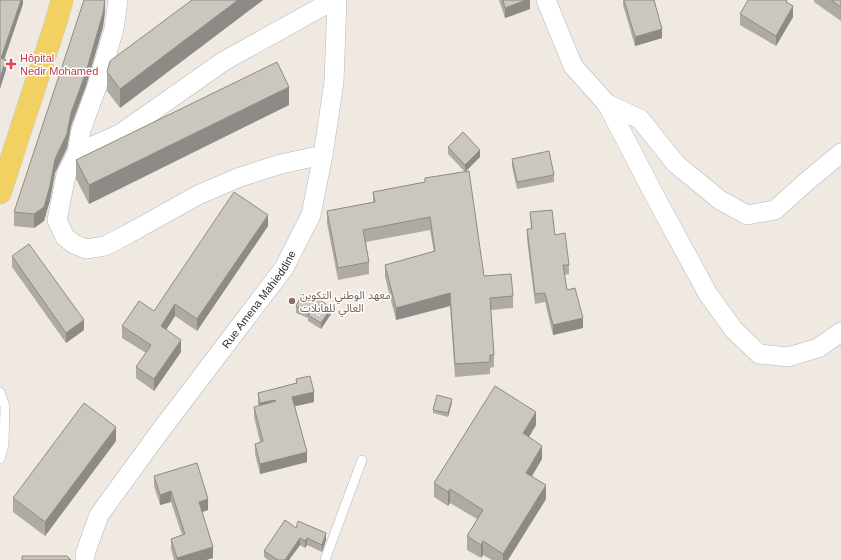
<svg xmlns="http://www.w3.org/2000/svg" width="841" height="560" font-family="Helvetica,'Noto Sans Arabic',sans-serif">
  <rect width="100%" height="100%" fill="#efe9e1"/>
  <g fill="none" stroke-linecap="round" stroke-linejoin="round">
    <g stroke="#b4b7c1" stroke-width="10">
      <g id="service">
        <polyline points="0,392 5,406 4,445 0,459"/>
        <polyline points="325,560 362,460"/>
      </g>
    </g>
    <g stroke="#b4b7c1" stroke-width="20">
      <g id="minor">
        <polyline points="118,0 114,29 96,89 81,130 77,153 66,175 57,220 65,237 74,244 86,249 105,246 128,234 198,195 240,177 281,164 323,155"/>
        <polyline points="546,0 573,66 607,104 640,119 676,164 720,200 747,215 775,210 806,182 841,153"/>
        <polyline points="607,104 659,204 708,294 734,330 759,354 788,357 818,348 841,332"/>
        <polyline points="77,153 120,134 224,61 334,0"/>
        <path id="s1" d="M 85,560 L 85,554 L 99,515 L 158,434 L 284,268 L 311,215 L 323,155 L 334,82 L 337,0"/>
      </g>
    </g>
    <g stroke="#c9c9c9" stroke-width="23">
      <polyline id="primary" points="0,193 56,22 62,0"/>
    </g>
    <use href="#service" stroke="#fff" stroke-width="9"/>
    <use href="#minor" stroke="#fff" stroke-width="19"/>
    <use href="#primary" stroke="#f2d163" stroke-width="22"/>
  </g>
  <g fill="#afaba4">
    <polygon points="105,0 105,11 103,27 86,86 71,126 67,148 55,173 50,200 44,221 34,228 14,226 14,212"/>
    <polygon points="192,0 263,0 120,108 107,91 107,72"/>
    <polygon points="499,0 530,0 530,9 505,18"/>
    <polygon points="623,0 654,0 662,38 635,46 623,5"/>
    <polygon points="814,0 841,0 841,21 814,2"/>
    <polygon points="787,3 793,17 776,46 740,25 740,14"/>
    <polygon points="289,105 89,204 76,179 76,160"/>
    <polygon points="448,147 480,157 465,172 448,154"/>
    <polygon points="512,159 554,175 554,182 517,189 512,166"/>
    <polygon points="425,178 484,276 513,296 513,308 491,310 494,355 494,367 490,368 490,374 455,377 450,306 396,320 385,277 385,265 434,252 430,230 366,242 369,262 369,274 338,280 327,223 327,211 373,202 373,192 425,182"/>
    <polygon points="530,212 555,235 569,265 569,274 564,275 567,290 583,328 553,335 545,302 535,304 527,239 527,229 531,229"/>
    <polygon points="268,226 197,331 175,316 166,329 181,352 154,391 136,378 136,367 146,353 122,338 122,326 154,311"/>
    <polygon points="12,256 84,330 66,343 12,267"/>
    <polygon points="296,306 331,314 321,329 308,321 308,318 296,313"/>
    <polygon points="296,379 314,402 295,406 307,462 260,474 255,454 255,444 260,442 254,417 254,407 258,406 258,393 296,383"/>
    <polygon points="452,402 448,417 433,413 433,410"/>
    <polygon points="536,425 529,437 542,459 532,476 546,499 508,560 492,560 483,555 481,558 467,550 467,536 477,519 450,503 448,506 434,497 434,483"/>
    <polygon points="116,441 45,536 13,512 13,498"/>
    <polygon points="154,476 208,510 202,512 213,558 206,560 174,560 171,549 171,539 182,535 171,502 160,505 154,486"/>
    <polygon points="296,528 326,540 322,552 307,545 305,548 300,545 289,560 268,560 264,557 264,551"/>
  </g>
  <g fill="#8e8b86">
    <polygon points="21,0 23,0 23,4 1,69 1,58"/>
    <polygon points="105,0 105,11 103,27 86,86 71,126 67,148 55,173 50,200 44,221 34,228 34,214 55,159 71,113"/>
    <polygon points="238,0 263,0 120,108 120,89"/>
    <polygon points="526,0 530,0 530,9 505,18 505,8"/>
    <polygon points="793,6 793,17 776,46 776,36"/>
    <polygon points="662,29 662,38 635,46 635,37"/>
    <polygon points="6,60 6,70 0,89 0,78"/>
    <polygon points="289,87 289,105 89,204 89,185"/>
    <polygon points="480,150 480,157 465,172 465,165"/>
    <polygon points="268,215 268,226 197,331 197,319"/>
    <polygon points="450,293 450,306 396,320 396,308"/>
    <polygon points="175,304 175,316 161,338 161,326"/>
    <polygon points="331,308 331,314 321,329 321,323"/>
    <polygon points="583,318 583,328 553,335 553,325"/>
    <polygon points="84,320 84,330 66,343 66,333"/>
    <polygon points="181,340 181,352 154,391 154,379"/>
    <polygon points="314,392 314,402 292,407 292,397"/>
    <polygon points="452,399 452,402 448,417 448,413"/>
    <polygon points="275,400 275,410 260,413 260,403"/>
    <polygon points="536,412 536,425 523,447 523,433"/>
    <polygon points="116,427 116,441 45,536 45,522"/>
    <polygon points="542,446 542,459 526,486 526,473"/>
    <polygon points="307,452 307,462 260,474 260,464"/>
    <polygon points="546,485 546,499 508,560 503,560 503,554"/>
    <polygon points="450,489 450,503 448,506 448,492"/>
    <polygon points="171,491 171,502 160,505 160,495"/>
    <polygon points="208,499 208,510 199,513 199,502"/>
    <polygon points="326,533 326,540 322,552 322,545"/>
    <polygon points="300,538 300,545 289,560 285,560"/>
    <polygon points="307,538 307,545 305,548 305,541"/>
    <polygon points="483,541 483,555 481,558 481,545"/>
    <polygon points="213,547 213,558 206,560 177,560 177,558"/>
  </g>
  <g fill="#cbc7bf" stroke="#8e8b86">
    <polygon points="0,0 21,0 1,58 6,60 0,78"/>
    <polygon points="84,0 105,0 103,13 86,72 71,113 67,134 55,159 50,186 44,207 34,214 14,212"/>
    <polygon points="192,0 238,0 120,89 107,72 110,61"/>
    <polygon points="503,0 526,0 505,8"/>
    <polygon points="624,0 654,0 662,29 635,37"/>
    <polygon points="748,0 787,0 786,2 793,6 776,36 740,14"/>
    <polygon points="831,0 841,0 841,7"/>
    <polygon points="277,62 289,87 89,185 76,160"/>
    <polygon points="463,132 480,150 465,165 448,147"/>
    <polygon points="549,151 554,175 517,182 512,159"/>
    <polygon points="469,171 484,276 511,274 513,296 490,298 494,355 490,355 490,362 455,364 450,293 396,308 385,265 435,251 430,217 363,230 369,262 338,268 327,211 375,202 373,192 425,182 425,178"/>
    <polygon points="234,192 268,215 197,319 175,304 161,326 181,340 154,379 136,367 151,345 122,326 139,301 154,311"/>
    <polygon points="552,210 555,235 565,233 569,265 563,265 567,290 575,288 583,318 553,325 545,293 535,294 527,229 532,229 530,212"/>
    <polygon points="29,244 84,320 66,333 12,256"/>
    <polygon points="302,294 318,301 319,299 331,308 321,323 308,315 309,313 296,306"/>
    <polygon points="310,376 314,392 292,397 307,452 260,464 255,444 263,441 254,407 276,401 275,400 260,403 258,393 297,383 296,379"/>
    <polygon points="495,386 536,412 523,433 542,446 526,473 546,485 503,554 483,541 481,545 467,536 483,510 450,489 448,492 434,483"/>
    <polygon points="437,395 452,399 448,413 433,410"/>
    <polygon points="84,403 116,427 45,522 13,498"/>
    <polygon points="197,463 208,499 199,502 213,547 177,558 171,539 185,534 171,491 160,495 154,476"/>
    <polygon points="285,520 296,528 298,521 326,533 322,545 307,538 305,541 300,538 285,560 278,560 264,551"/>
    <polygon points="22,556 67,556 71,560 22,560"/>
  </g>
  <path fill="#e0444e" stroke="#fff" stroke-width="1.5" d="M9 58h4v4h4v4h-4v4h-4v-4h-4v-4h4z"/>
  <circle fill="#8d6e63" stroke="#fff" stroke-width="1.5" cx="292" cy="301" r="4"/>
  <g text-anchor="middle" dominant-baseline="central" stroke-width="3" stroke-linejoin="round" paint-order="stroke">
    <g font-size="11" fill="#be3a42" stroke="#fff" text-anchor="start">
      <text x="20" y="58">Hôpital<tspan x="20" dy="13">Nedir Mohamed</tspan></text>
    </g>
    <g font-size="11" fill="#785e54" stroke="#fff" text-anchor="start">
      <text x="300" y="295">معهد الوطني التكوين<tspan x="300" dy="13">العالي للقابلات</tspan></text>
    </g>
    <g font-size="11" fill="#2e2e2e" stroke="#fff">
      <text stroke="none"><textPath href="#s1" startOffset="316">Rue Amena Mahieddine</textPath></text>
    </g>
  </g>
</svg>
